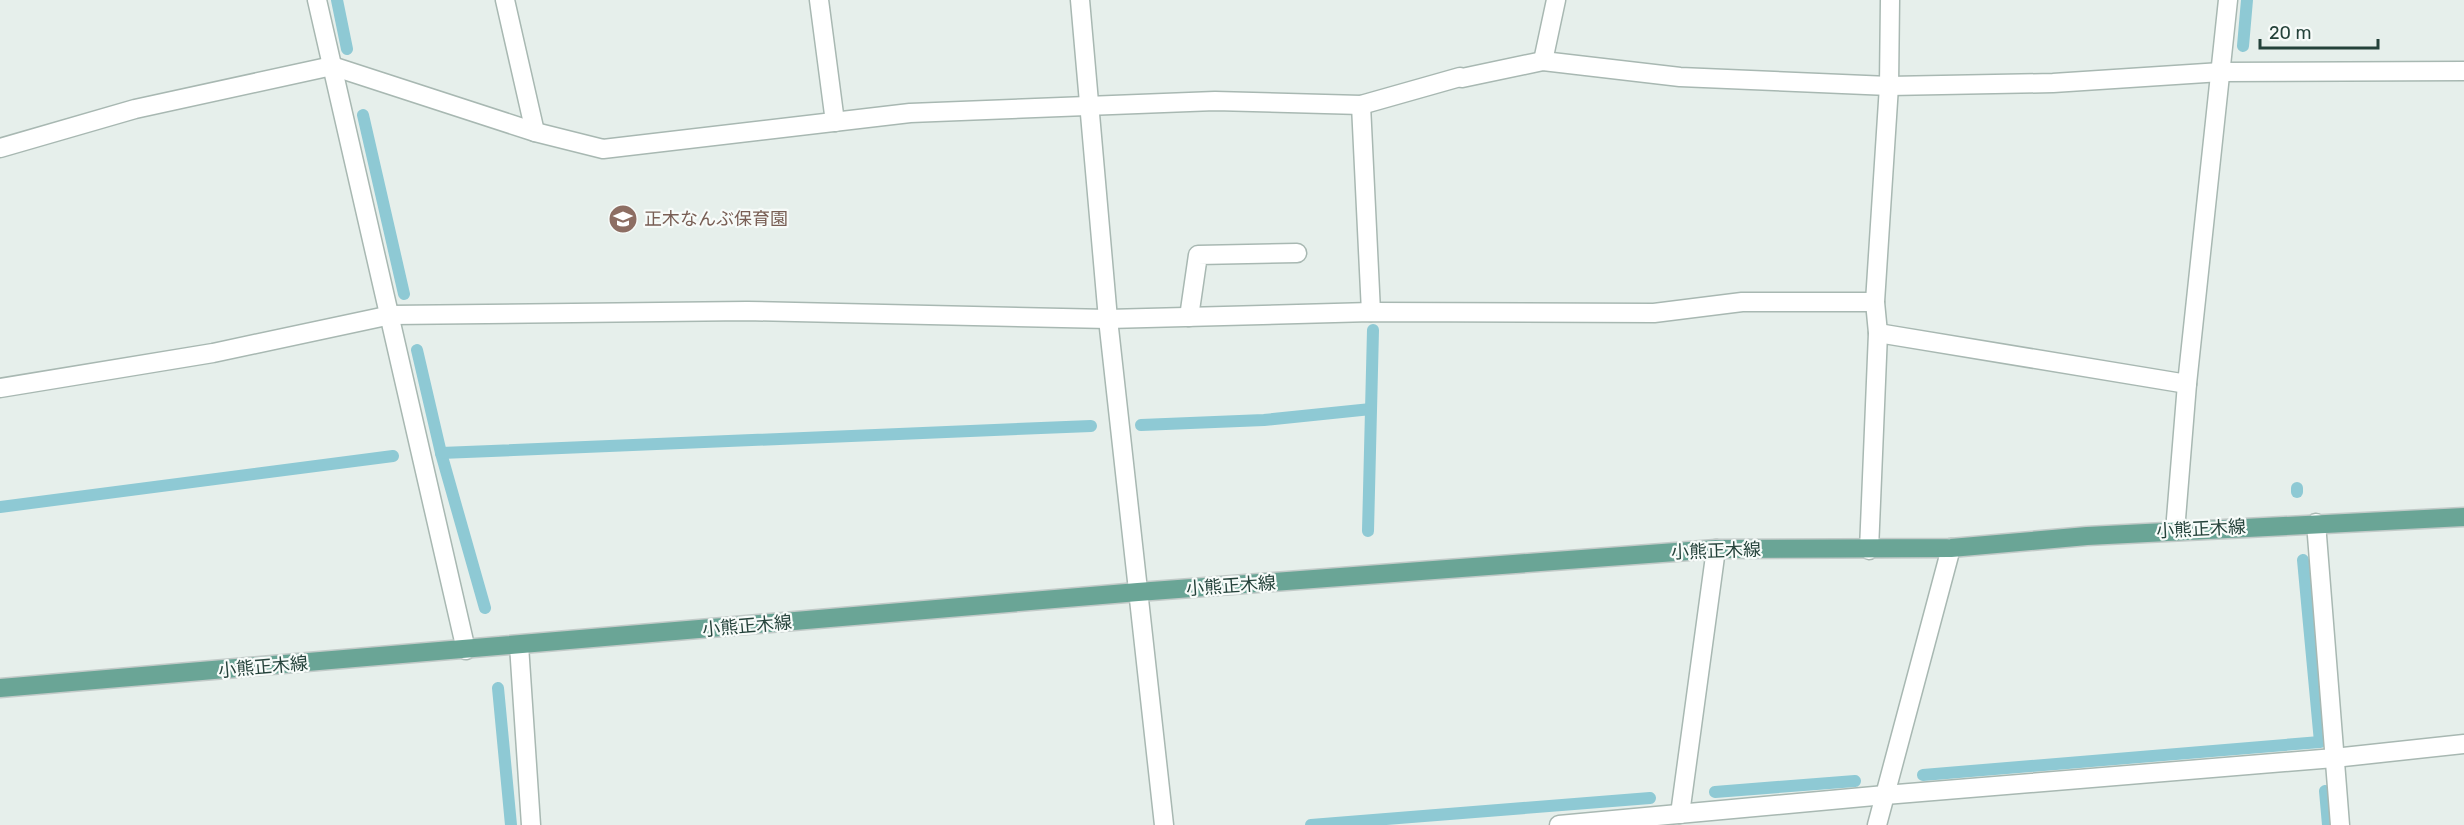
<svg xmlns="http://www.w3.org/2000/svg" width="2464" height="825" font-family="Rubik,'Noto Sans JP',sans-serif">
  <rect width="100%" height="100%" fill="#e6efeb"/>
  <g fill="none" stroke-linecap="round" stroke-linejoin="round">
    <g stroke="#8ec9d4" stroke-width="12">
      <polyline points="337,0 347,49"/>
      <polyline points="2243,46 2247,0"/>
      <polyline points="363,115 404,294"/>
      <polyline points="417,350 441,453 485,608"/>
      <polyline points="1141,425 1264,420 1371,409"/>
      <polyline points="441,453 1091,426"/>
      <polyline points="2297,488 2297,492"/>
      <polyline points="0,507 393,456"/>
      <polyline points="1368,531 1373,330"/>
      <polyline points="498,688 511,825"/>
      <polyline points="1923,775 2320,742 2303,560"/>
      <polyline points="2325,791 2328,825"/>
      <polyline points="1715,792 1855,781"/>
      <polyline points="1311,825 1650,798"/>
    </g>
    <g stroke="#a8b8b2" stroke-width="21">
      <g id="minor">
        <polyline points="317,0 466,650"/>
        <polyline points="505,0 535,132"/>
        <polyline points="819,0 835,122"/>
        <polyline points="1080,0 1108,319 1164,825"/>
        <polyline points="1543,61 1556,0"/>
        <polyline points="1361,105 1371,312"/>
        <polyline points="0,148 135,109 332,66 535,132 603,149 910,113 1215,101 1361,105 1460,77 1462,78 1543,61 1680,77 1889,86 2053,83 2221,72 2464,71"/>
        <polyline points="1189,317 1198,255 1297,253"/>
        <polyline points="1878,333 2187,384"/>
        <polyline points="0,388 213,353 391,315 747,311 1108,319 1371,312 1654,313 1742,302 1875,302"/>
        <polyline points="2316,523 2340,825"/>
        <polyline points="2175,531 2187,384 2228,0"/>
        <polyline points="1869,550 1878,333 1875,302 1889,86 1890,0"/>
        <polyline points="519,645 531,825"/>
        <polyline points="1680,814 1716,549"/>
        <polyline points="1559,825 1885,795 2334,758 2464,744"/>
        <polyline points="1877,825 1951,548"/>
      </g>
    </g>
    <g stroke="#c2cac8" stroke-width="21">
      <polyline id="major" points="0,688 1138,592 1716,549 1951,548 2087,536 2464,517"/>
    </g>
    <use href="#minor" stroke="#fff" stroke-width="18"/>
    <use href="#major" stroke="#6aa596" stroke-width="18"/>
  </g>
  <defs>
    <g id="school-disc" transform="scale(1.5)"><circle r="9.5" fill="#8d6e63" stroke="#f7fbf9"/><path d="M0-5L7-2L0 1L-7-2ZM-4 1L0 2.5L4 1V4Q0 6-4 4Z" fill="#fff"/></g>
  </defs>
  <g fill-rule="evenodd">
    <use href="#school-disc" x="623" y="219"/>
  </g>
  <g text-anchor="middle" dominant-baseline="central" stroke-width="4.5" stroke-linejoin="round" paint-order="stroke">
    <g font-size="18" fill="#785e54" stroke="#f7fbf9" text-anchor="start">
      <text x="644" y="219">正木なんぶ保育園</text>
    </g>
    <g font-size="18" fill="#24423a" stroke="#f7fbf9">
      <text transform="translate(2201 529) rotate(-3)">小熊正木線</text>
      <text transform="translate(1716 551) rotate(-2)">小熊正木線</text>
      <text transform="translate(1231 586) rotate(-4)">小熊正木線</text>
      <text transform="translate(747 626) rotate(-5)">小熊正木線</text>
      <text transform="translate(263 667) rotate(-5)">小熊正木線</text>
    </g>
  </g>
  <path d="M2260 39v9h118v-9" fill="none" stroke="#24423a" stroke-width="3"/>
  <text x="2269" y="39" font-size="18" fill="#24423a" stroke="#f7fbf9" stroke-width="4.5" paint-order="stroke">20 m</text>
</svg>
